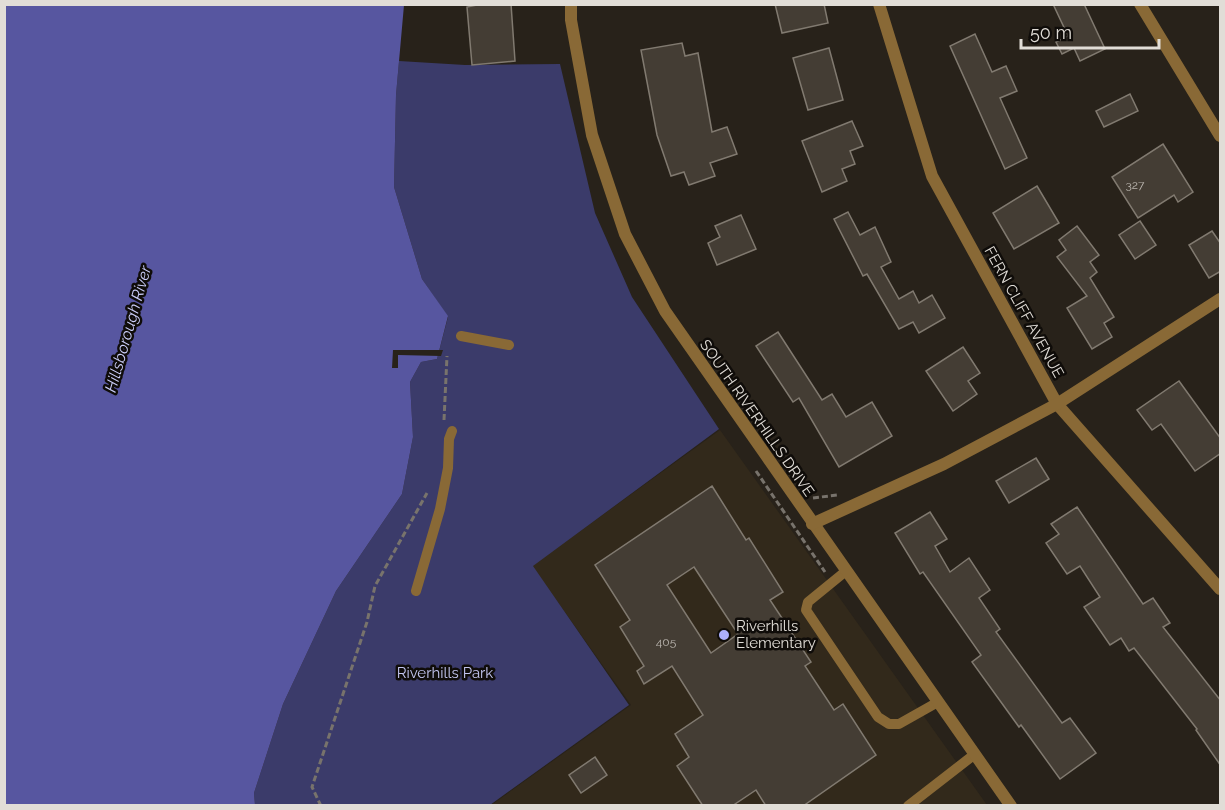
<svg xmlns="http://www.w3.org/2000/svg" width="1225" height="810" font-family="Raleway,sans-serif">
  <rect width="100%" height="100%" fill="#28221a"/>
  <polygon fill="#32291b" points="720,430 987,805 490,806 631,705 532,566"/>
  <polygon fill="#3b3b6a" points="399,61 465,65 560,64 595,213 632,297 719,429 533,566 629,705 490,805 255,805 254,793 283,704 336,591 402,494 413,437 410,382 421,362 437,359 448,317 422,279 394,187 396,95"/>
  <polygon fill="#5756a0" points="5,5 404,5 396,95 394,187 422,279 448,316 437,359 421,362 410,382 413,437 402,494 336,591 283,704 254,793 255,805 5,806"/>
  <polygon fill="#28221a" points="393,350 443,350 441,356 398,355 398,368 392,368"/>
  <g fill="#443d34" stroke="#817a70" stroke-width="1.5" fill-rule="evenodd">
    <polygon points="482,4 511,4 515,61 472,65 467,7"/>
    <polygon points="775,4 824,4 828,23 782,33"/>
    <polygon points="1053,4 1084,4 1105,49 1080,61 1074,48 1062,54 1056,42 1068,36"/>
    <polygon points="975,34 992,72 1006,66 1017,91 1000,98 1027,158 1005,169 950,46"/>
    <polygon points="682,43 685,56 698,53 712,132 727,127 737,154 710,163 715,176 689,185 684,172 671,176 657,135 641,50"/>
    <polygon points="829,48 843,100 808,110 793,58"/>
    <polygon points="1130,94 1138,111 1104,127 1096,111"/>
    <polygon points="852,121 863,146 850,151 855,164 842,169 847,181 822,192 802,141"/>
    <polygon points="1163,144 1193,192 1178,202 1174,195 1138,218 1112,177"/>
    <polygon points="1037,186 1059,223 1014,249 993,213"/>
    <polygon points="848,212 860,235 875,227 891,262 881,267 899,299 913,291 919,303 932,295 945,318 919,333 913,322 899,329 867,274 863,276 834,219"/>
    <polygon points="741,215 756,249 717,265 708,243 720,237 715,226"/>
    <polygon points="1140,221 1156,245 1135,259 1119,235"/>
    <polygon points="1077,226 1099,255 1090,262 1097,272 1090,278 1114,317 1104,323 1112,337 1092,349 1067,308 1087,296 1057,257 1066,250 1059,240"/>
    <polygon points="1212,231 1221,244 1221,271 1209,278 1189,245"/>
    <polygon points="778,332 822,400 832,394 846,417 872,402 892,436 839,467 799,398 793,402 756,346"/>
    <polygon points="963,347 980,373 968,381 977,394 953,411 926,371"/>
    <polygon points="1179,381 1221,439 1221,453 1195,471 1161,424 1152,430 1137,410"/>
    <polygon points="1036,458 1049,479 1009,503 996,481"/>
    <path d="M 712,486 L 746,540 L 749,538 L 783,592 L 770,600 L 811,662 L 805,666 L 834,710 L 843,704 L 876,755 L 803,806 L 766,806 L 756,790 L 732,806 L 703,806 L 677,766 L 689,757 L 675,734 L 703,715 L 672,666 L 644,684 L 637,671 L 644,666 L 620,627 L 630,620 L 595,565 ZM 694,567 L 738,634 L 711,653 L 667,585 Z"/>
    <polygon points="1077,507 1143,604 1153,598 1170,623 1163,627 1221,701 1221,766 1196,730 1197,729 1134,648 1129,651 1121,638 1110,645 1084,607 1100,597 1080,566 1067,574 1046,543 1059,534 1051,524"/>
    <polygon points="930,512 947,539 935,546 950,572 969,558 990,590 979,598 1000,629 996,632 1062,723 1070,718 1096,753 1060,779 1021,725 1019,727 972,662 981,655 923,572 920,574 895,533"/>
    <polygon points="595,757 607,775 581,793 569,775"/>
  </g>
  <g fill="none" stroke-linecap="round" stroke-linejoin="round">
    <g stroke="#78736c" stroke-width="3" stroke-dasharray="6 3" stroke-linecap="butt">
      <polyline points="444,420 447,356"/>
      <polyline points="756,471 825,572"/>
      <polyline points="813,498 837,495"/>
      <polyline points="321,806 312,787 367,622 375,586 427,493"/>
    </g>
    <g stroke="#896936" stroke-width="10">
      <polyline points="461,336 509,345"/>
      <polyline points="846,571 808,602 806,610 878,717 889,724 899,724 938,702"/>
      <polyline points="416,591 440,509 448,468 449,439 452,431"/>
      <polyline points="908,806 975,754"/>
    </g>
    <g stroke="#896936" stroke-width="12">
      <polyline points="571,4 571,20 592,135 625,234 665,311 1011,806"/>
      <polyline points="879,4 932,176 1057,404 1220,589"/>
      <polyline points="1140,4 1220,136"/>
      <polyline points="812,524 944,464 1057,404 1220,299"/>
    </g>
  </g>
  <circle fill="#acaffb" stroke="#0f0c09" stroke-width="2" cx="724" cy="635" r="6"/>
  <g text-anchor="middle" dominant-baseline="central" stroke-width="5" stroke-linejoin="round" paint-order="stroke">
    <g font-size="12" fill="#bab5ae">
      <text x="1135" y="185">327</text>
      <text x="666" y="642">405</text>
    </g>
    <g font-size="15" fill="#e1ddd7" stroke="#0f0c09">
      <text transform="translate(1024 312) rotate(61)">FERN CLIFF AVENUE</text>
      <text transform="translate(757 418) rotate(55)">SOUTH RIVERHILLS DRIVE</text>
    </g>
    <g font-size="15" fill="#e1ddd7" stroke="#0f0c09" text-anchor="start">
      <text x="736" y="626">Riverhills<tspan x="736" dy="17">Elementary</tspan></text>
    </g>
    <g font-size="15" fill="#c3c6f0" stroke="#0f0c09">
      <text x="445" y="673">Riverhills Park</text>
    </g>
    <g font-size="16" font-style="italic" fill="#cccffa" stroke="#0f0c09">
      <text transform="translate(128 329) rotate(-74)">Hillsborough River</text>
    </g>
  </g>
  <rect width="1225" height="810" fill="none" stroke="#e1ddd7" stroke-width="12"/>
  <path d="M1021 39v9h138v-9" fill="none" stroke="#e1ddd7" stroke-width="3"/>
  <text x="1030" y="39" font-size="18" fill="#e1ddd7" stroke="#0f0c09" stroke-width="4.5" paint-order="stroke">50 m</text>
</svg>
